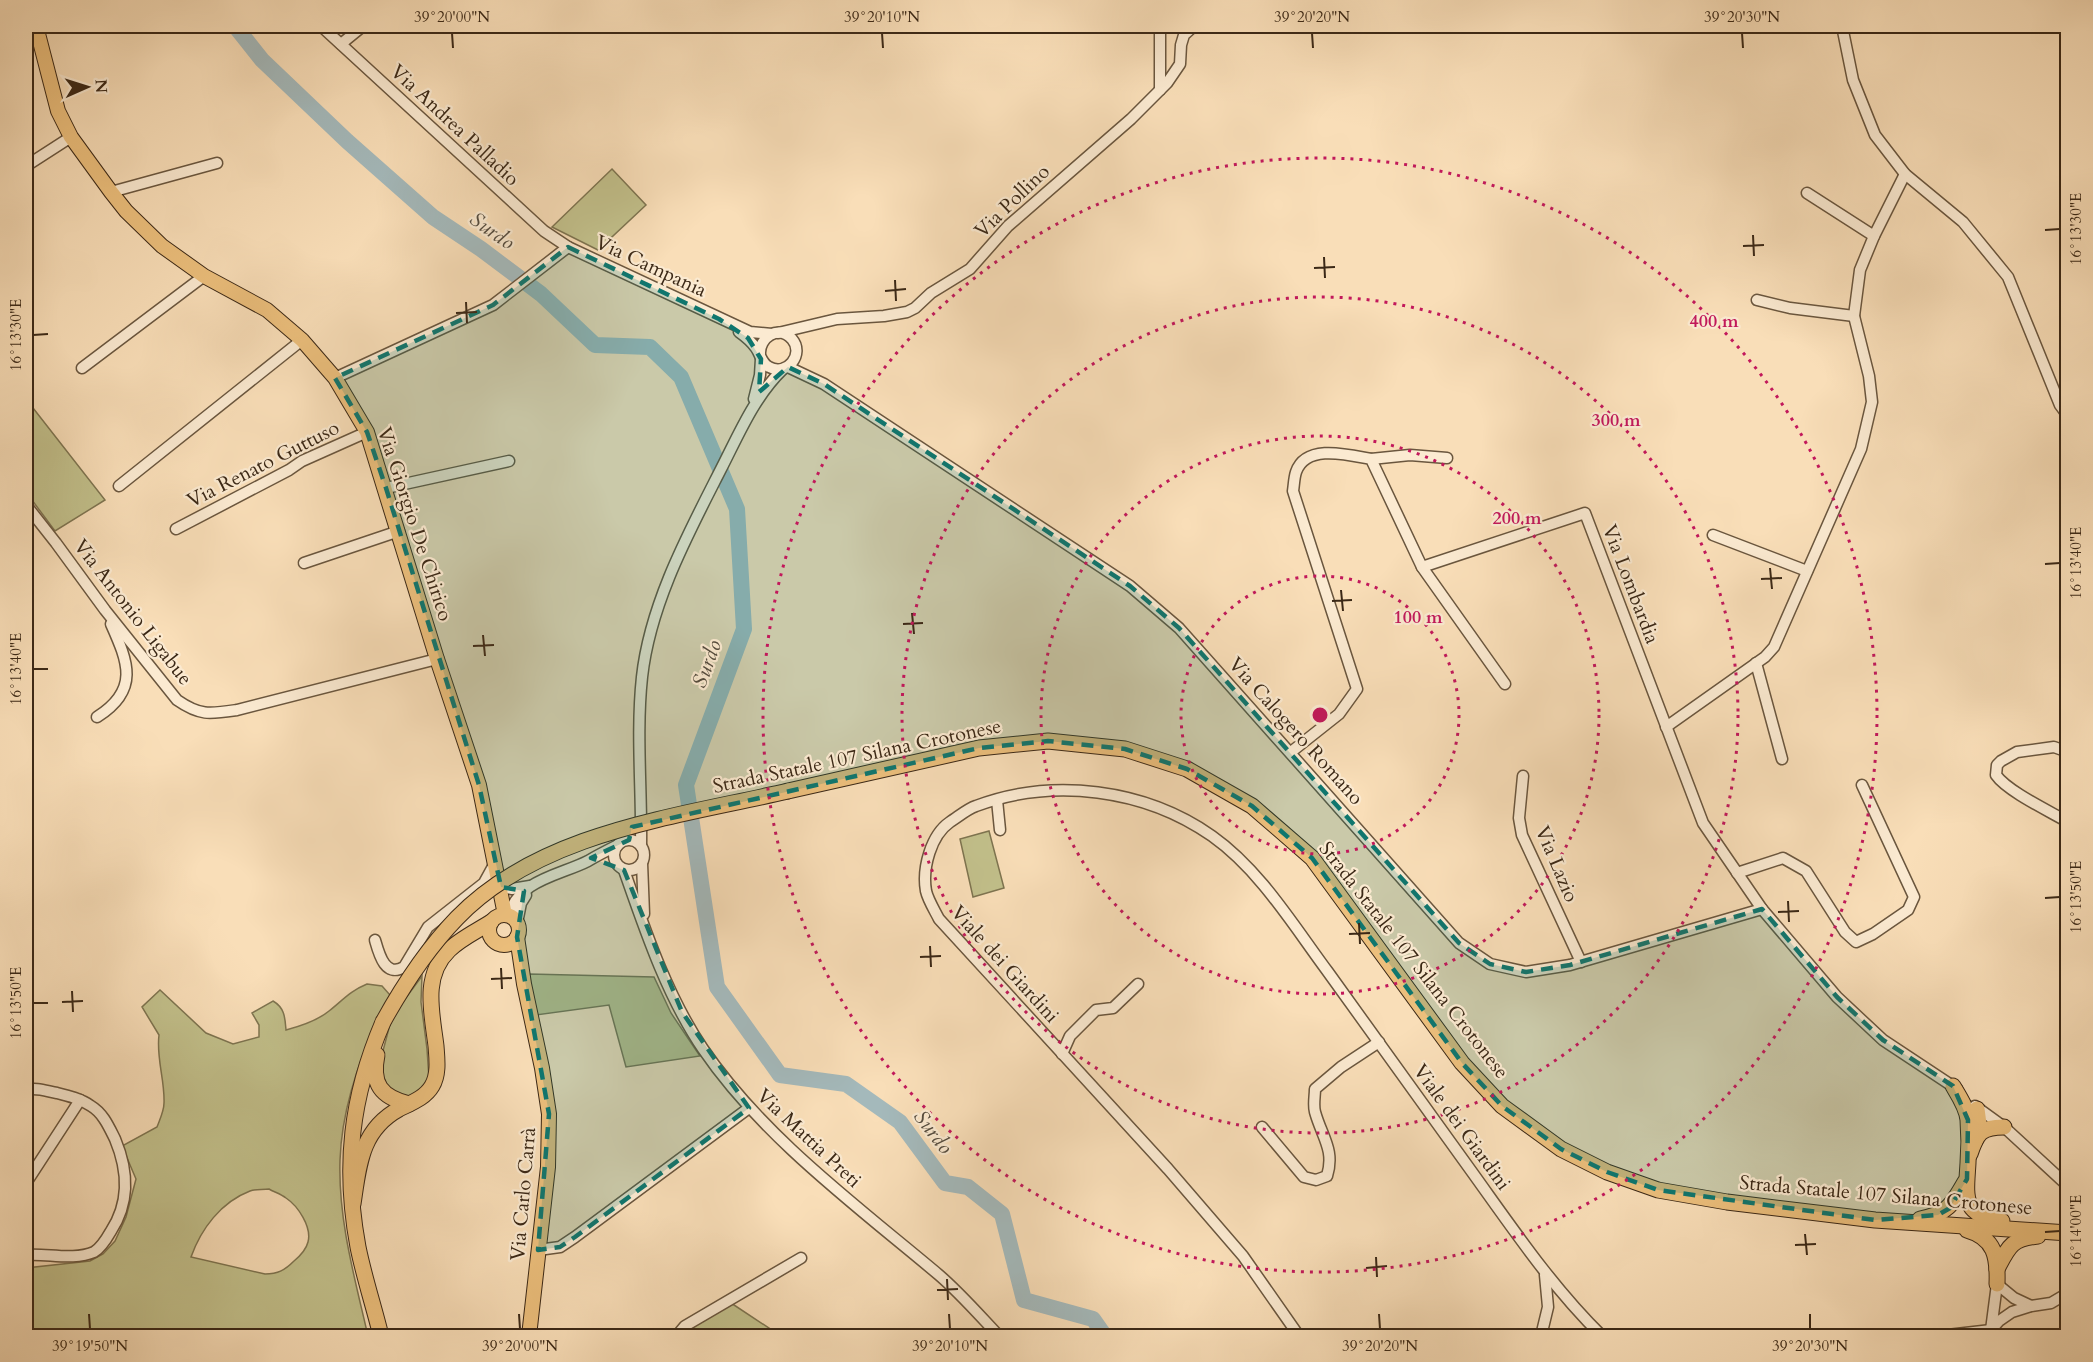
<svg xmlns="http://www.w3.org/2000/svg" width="2093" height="1362" font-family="Cardo,serif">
  <rect width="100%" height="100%" fill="#f9deb8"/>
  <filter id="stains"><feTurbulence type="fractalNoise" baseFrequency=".00333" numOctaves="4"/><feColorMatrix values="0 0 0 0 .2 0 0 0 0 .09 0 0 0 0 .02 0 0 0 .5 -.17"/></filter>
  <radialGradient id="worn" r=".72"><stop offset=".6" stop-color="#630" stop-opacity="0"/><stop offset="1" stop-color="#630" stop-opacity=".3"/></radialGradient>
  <g fill="#c2c08b" stroke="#7e7450" stroke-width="1.5" fill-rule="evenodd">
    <polygon points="612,169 646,205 598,250 552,227"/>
    <polygon points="26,399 105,500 55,531 26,492"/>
    <polygon points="989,831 1004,888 973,897 960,839"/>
    <polygon points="529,974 654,977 671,1013 700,1056 626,1067 609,1005 536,1015"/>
    <polygon points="422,976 421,1002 427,1049 429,1079 422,1092 406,1097 389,1091 379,1066 389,1028 394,1014"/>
    <path d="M 367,984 L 382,986 L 390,995 C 363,1047 342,1102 340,1160 C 338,1220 355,1279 368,1336 L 26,1336 L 26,1268 L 90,1261 L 103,1254 L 115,1241 L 126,1217 L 136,1179 L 122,1146 L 157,1127 C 160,1119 164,1111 164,1103 C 165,1080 156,1058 159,1035 L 142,1007 L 160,990 L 206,1033 L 233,1044 L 259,1037 L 259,1025 L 252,1013 L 273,1001 C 285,1008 285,1018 286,1030 C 301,1026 317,1021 329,1011 C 343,1000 350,991 367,984 ZM 269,1189 C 274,1192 281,1194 286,1198 C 298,1206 312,1227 308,1242 C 306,1250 300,1256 294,1261 C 285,1270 278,1274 265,1274 L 191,1257 C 201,1229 221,1202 250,1191 C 255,1189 263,1190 269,1189 Z"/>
    <polygon points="731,1303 781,1336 681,1336 684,1330"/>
  </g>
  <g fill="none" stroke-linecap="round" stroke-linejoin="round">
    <polyline stroke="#a4b9bb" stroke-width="16" points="235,26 262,60 347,141 433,217 481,249 541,294 595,345 650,347 681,377 737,509 744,629 686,785 717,987 780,1075 846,1084 900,1122 945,1183 968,1187 1002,1214 1024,1300 1093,1319 1105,1336"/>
    <g stroke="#6a563e" stroke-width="13">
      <g id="minor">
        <polyline points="321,26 544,231 568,247 750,332 772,334"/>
        <polyline points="1842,26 1853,80 1875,135 1905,174 1963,222 2008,277 2060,405 2068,416"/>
        <polyline points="341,44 363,26"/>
        <polyline points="1160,90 1160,26"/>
        <polyline points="26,166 71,137"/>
        <polyline points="111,192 217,163"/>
        <polyline points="1807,193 1874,236"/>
        <polyline points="1757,300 1790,308 1854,316"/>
        <path d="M 739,332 C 746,337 751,341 756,348 C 761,355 761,363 769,367 C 787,377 805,354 792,339 C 778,324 759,338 760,354"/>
        <polyline points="778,333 837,319 884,316 907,312 915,308 931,293 970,269 1008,226 1131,119 1167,83 1180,64 1181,45 1184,35 1194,26"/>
        <polyline points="788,367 824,384 1130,586 1179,628 1459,943 1490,964 1526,972 1570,965 1762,909"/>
        <polyline points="82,368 204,276"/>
        <polyline points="335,378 493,305 568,247"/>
        <polyline points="754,399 760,375 761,359"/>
        <polyline points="1371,459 1410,455 1447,458"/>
        <polyline points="119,486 302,340"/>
        <polyline points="386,488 509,461"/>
        <path d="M 26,505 L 56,543 L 105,610 L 177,700 C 200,716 210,714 237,710 L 437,659"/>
        <polyline points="176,529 289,470 302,461 367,432"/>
        <polyline points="1713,535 1807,571"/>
        <polyline points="304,563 399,531"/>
        <polyline points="1422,567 1585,513 1703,823 1762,909 1837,997 1883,1040 1957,1089"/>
        <polyline points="1756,663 1782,759"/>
        <path d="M 97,717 C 140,690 128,662 111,624"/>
        <polyline points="1666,727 1765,657 1774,647 1861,449 1872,402 1869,376 1854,316 1860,270 1874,236 1905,174"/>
        <path d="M 1291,752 L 1339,714 L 1357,689 L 1293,491 C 1294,485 1294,478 1296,472 C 1306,443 1349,455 1371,459 L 1422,567 L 1505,684"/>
        <path d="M 2068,752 L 2054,747 L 2017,752 L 2001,761 L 1997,765 L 1996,775 C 2007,791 2049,811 2068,822"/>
        <polyline points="1523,776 1519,818 1522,835 1581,962"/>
        <polyline points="997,800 1000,830"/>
        <circle cx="629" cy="855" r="15"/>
        <path d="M 641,846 C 642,791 636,733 642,677 C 650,604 688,534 721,469 C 739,434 754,397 783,369"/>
        <polyline points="642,863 644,914"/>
        <path d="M 624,870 C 645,930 667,996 703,1049 C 763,1137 857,1206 939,1275 C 960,1293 980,1316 999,1336"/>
        <polyline points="1737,873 1783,858 1806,871 1845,932 1856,942 1873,934 1908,910 1914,897 1862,785"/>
        <polyline points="501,887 512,889 530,886"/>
        <path d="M 509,916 C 517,880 561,875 588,861 C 598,855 608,850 618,845"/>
        <polyline points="517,923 521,903 526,895"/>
        <path d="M 375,940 C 379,954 385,978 404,967 L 428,927 L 484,883 L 495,863"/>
        <polyline points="1062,1054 1070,1036 1096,1010 1113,1008 1138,984"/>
        <path d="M 26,1090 C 36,1087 46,1091 57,1093 C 69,1096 81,1099 91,1106 C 103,1113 109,1127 115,1139 C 128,1170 130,1202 111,1231 C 107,1238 101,1248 94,1252 C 73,1261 47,1253 26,1255"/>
        <polyline points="1975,1106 2004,1127 2068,1186"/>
        <path d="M 1262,1127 L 1304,1177 L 1316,1180 L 1327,1176 C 1335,1150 1322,1137 1315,1112 C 1313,1105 1315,1096 1315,1089 L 1341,1067 L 1379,1042"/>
        <polyline points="26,1183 80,1100"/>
        <polyline points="538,1250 560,1247 575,1237 749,1108"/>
        <polyline points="1997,1284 2014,1298 2031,1306"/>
        <polyline points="1991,1330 1999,1321 2012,1312 2031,1306 2051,1303 2068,1293"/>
        <polyline points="1991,1330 1997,1284"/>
        <polyline points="679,1336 680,1332 685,1326 801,1258"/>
        <path d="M 1299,1336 L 1243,1256 L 1168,1169 L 939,919 C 935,911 928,900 926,891 C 922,868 931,835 950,822 C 958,817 967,809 976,806 C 1053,777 1145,789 1212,836 C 1260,870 1293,925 1328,972 C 1376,1038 1424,1105 1472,1172 C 1513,1229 1552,1287 1602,1336"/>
        <polyline points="1541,1336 1548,1307 1545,1275"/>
        <polyline points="1939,1336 1991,1330"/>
      </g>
    </g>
    <g stroke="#3b2816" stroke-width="16">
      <g id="major">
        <polyline points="36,26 58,111 71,137 111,192 126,211 162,246 204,276 267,310 302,340 335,378 367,432 437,659 479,785 505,915"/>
        <circle cx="504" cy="930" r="15"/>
        <polyline points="517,937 524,984 542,1068 549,1114 548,1167 529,1336"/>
      </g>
    </g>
    <g stroke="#3b2816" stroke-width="17">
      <g id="highway">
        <polyline points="788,791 979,748 1048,741 1125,749 1187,769 1252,806 1312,858 1462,1063 1502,1106 1561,1149 1607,1172 1658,1190 1727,1202 1875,1220 2068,1233"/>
        <path d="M 377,1055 C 371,1084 381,1097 409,1104"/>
        <path d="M 1953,1086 C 1959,1096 1967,1108 1968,1120 C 1969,1132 1969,1151 1968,1163 C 1966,1197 1961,1215 2002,1221"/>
        <polyline points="1975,1141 1979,1124 1977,1109"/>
        <path d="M 1970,1154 C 1977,1133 1981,1127 2004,1127"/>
        <path d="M 353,1204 C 359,1164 361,1130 399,1109 C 411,1103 425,1098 432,1086 C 439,1074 437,1059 436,1046 C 432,1013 422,976 449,950 C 460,939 477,931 491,922"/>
        <path d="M 1920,1219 C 1947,1214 1952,1205 1965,1182"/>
        <path d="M 1967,1230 C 1995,1238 1998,1257 1997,1284"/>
        <path d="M 1997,1269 C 2009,1246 2011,1239 2038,1236"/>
        <path d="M 381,1336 C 374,1307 364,1277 358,1247 C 343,1166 351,1097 383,1022"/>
      </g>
    </g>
    <use href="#minor" stroke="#fbead1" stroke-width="10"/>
    <use href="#major" stroke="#ecbf7c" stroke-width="14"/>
    <use href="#highway" stroke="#ecbf7c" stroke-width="15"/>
    <g stroke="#3b2816" stroke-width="17" stroke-linecap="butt">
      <path id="highway-bridge" d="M 383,1022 C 404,984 427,949 457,918 C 540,832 676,817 788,791"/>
    </g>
    <use href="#highway-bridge" stroke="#ecbf7c" stroke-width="15"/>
  </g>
  <path fill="#0f766e" fill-opacity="0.2" stroke="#0f766e" stroke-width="4.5" stroke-dasharray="12 8" stroke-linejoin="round" d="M 568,247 L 719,319 L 748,338 L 761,359 L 759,392 L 788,367 L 824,384 L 1130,586 L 1179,628 L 1459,943 L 1490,964 L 1526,972 L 1570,965 L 1762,909 L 1837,997 L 1883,1040 L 1953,1086 L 1968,1120 L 1967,1179 L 1950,1208 L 1938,1215 L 1875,1220 L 1658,1190 L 1607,1172 L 1561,1149 L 1502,1106 L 1462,1063 L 1312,858 L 1252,806 L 1187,769 L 1125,749 L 1048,741 L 979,748 L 632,827 L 629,840 L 591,858 L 624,870 L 682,1012 L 749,1108 L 575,1237 L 560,1247 L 538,1250 L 549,1114 L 517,937 L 524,891 L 501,887 L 479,785 L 386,488 L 367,432 L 335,378 L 493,305 Z"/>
  <path fill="none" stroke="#3b2816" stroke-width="2" d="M 452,33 L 453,48M 882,33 L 883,48M 1312,33 L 1313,48M 1742,33 L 1743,48M 2045,230 L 2060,229M 1753,235 L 1754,256M 1743,246 L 1764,245M 1324,257 L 1325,278M 1314,268 L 1335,267M 895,280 L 896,301M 885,291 L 906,289M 466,302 L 467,323M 456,313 L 477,312M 33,335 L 48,334M 2045,564 L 2060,563M 1770,568 L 1772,589M 1761,579 L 1782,578M 1341,590 L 1343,611M 1332,601 L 1352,600M 912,613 L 914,634M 903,624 L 923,623M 483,635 L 485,656M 473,646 L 494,645M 33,669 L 48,669M 2045,898 L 2060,897M 1788,901 L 1789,922M 1778,912 L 1799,911M 1359,923 L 1360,944M 1349,934 L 1370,933M 930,946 L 931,967M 920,957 L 941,956M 501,968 L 502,989M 491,979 L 512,978M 72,991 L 73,1012M 62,1002 L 83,1001M 33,1003 L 48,1003M 2045,1232 L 2060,1231M 1805,1234 L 1807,1255M 1795,1245 L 1816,1244M 1376,1257 L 1377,1277M 1366,1268 L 1387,1266M 947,1279 L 948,1300M 937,1290 L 958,1289M 89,1314 L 90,1329M 519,1314 L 520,1329M 949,1314 L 950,1329M 1379,1314 L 1380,1329M 1810,1314 L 1810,1329"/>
  <g fill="none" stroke="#c2185b" stroke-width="3" stroke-dasharray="3 6">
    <circle cx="1320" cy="715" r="139"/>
    <circle cx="1320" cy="715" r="279"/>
    <circle cx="1320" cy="715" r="418"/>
    <circle cx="1320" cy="715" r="557"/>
  </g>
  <g text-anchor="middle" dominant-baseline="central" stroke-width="4.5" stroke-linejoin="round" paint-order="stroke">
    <g font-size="20" fill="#3b2816" stroke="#fbead1">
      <text transform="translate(455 125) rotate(43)">Via Andrea Palladio</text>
      <text transform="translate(1012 201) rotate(-44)">Via Pollino</text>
      <text transform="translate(651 266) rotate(25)">Via Campania</text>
      <text transform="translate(263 464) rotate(-27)">Via Renato Guttuso</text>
      <text transform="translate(415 524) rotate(72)">Via Giorgio De Chirico</text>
      <text transform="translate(1631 584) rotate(69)">Via Lombardia</text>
      <text transform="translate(133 612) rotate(52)">Via Antonio Ligabue</text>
      <text transform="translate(1296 731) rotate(48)">Via Calogero Romano</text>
      <text transform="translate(857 756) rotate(-12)">Strada Statale 107 Silana Crotonese</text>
      <text transform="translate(1557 864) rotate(67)">Via Lazio</text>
      <text transform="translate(1414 960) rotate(52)">Strada Statale 107 Silana Crotonese</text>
      <text transform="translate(1005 964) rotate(48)">Viale dei Giardini</text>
      <text transform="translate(1462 1127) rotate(54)">Viale dei Giardini</text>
      <text transform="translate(809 1138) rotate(43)">Via Mattia Preti</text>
      <text transform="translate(523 1194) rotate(-85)">Via Carlo Carrà</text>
      <text transform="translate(1886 1195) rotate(5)">Strada Statale 107 Silana Crotonese</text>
    </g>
    <g font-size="21" font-style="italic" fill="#554c3f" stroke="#fbead1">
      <text transform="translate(492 231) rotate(35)">Surdo</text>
      <text transform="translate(707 664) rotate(-70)">Surdo</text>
      <text transform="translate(933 1132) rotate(52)">Surdo</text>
    </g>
  </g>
  <circle cx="1320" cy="715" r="9" fill="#c2185b" stroke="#fbead1" stroke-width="3"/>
  <g font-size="18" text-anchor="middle" font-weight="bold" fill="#c2185b" stroke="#fbead1" stroke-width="4.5" stroke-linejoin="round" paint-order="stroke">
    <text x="1714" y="327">400 m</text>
    <text x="1616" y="426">300 m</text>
    <text x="1517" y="524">200 m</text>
    <text x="1418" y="623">100 m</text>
  </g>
  <rect width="2093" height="1362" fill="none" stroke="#f9deb8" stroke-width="66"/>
  <g transform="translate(87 87) rotate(87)" stroke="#fbead1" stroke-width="4.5" paint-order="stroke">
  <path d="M0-4.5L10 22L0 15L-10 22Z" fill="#3b2816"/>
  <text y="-9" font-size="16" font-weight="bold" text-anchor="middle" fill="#3b2816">N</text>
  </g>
  <rect x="33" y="33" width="2027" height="1296" fill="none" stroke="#3b2816" stroke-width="2"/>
  <g font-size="15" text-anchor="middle" fill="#3b2816">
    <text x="452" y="22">39°20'00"N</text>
    <text x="882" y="22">39°20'10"N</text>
    <text x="1312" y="22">39°20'20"N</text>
    <text x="1742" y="22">39°20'30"N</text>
    <text transform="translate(2076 229) rotate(-90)" y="5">16°13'30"E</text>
    <text transform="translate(16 335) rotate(-90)" y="5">16°13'30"E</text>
    <text transform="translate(2076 563) rotate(-90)" y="5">16°13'40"E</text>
    <text transform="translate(16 669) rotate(-90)" y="5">16°13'40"E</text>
    <text transform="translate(2076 897) rotate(-90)" y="5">16°13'50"E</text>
    <text transform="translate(16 1003) rotate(-90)" y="5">16°13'50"E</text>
    <text transform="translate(2076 1231) rotate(-90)" y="5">16°14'00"E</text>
    <text x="90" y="1351">39°19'50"N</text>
    <text x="520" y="1351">39°20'00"N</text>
    <text x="950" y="1351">39°20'10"N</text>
    <text x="1380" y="1351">39°20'20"N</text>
    <text x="1810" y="1351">39°20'30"N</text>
  </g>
  <rect width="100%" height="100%" filter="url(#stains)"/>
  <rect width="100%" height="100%" fill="url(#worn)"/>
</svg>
